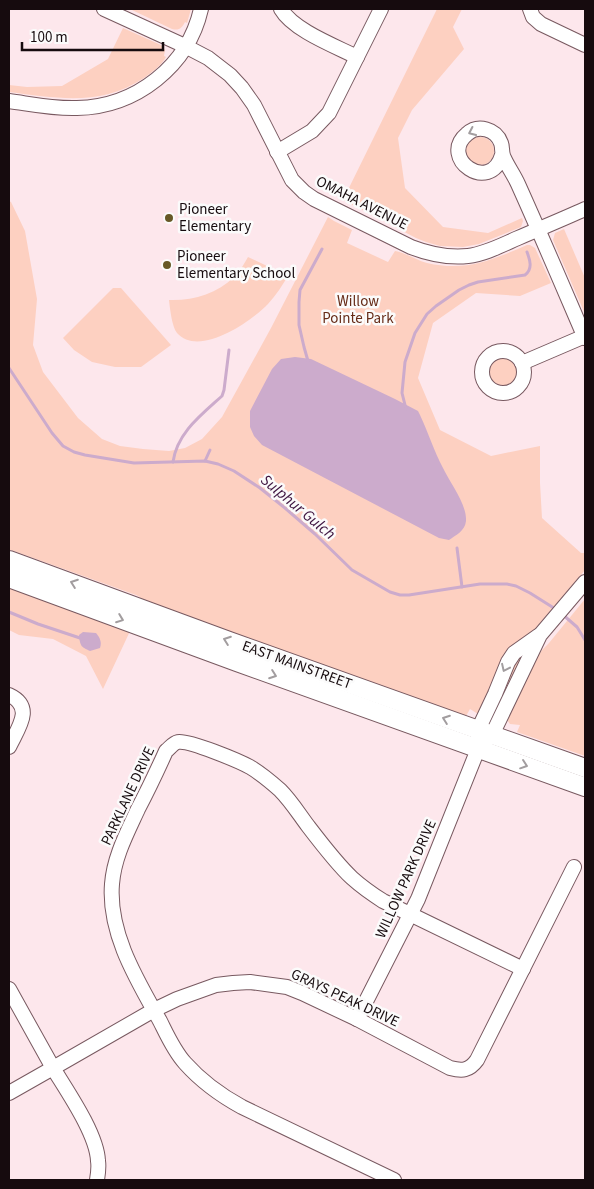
<svg xmlns="http://www.w3.org/2000/svg" width="594" height="1189" font-family="'Source Sans 3',sans-serif">
  <rect width="100%" height="100%" fill="#fde7ec"/>
  <g fill="#fdd0c1">
    <path d="M 133,9 L 191,9 L 187,23 L 185,22 C 182,28 179,31 172,29 L 132,10 Z"/>
    <polygon points="437,9 462,9 453,27 464,49 412,110 398,138 405,188 443,227 488,233 522,218 523,221 521,227 479,244 463,247 440,246 426,242 416,238 343,200"/>
    <path d="M 123,28 L 161,45 L 165,50 L 164,56 L 166,57 C 161,66 152,72 144,78 C 100,107 57,98 9,92 L 9,85 L 27,87 L 62,86 L 108,59 Z"/>
    <circle cx="480" cy="151" r="14"/>
    <path d="M 9,201 L 11,202 L 25,231 L 37,299 L 33,345 L 43,372 L 78,418 L 102,439 L 120,446 L 143,449 L 169,451 L 185,448 L 202,439 L 222,417 L 271,328 L 328,217 L 334,221 L 352,230 L 347,243 L 388,262 L 395,251 C 406,253 416,260 427,263 C 466,272 492,260 527,245 L 530,245 L 535,248 L 551,283 L 520,296 L 476,293 L 433,323 L 418,378 L 440,430 L 491,456 L 540,446 L 540,483 L 542,518 L 581,553 L 585,553 L 585,570 L 534,630 L 478,714 L 470,709 L 466,716 L 435,706 L 142,602 L 140,597 L 136,595 L 11,550 L 9,550 Z"/>
    <polygon points="564,229 585,278 585,314 553,240 555,233"/>
    <path d="M 248,257 L 288,276 C 282,286 276,295 268,304 C 252,321 199,358 177,333 C 172,327 170,309 169,300 C 192,301 217,294 234,277 C 240,271 244,264 248,257 Z"/>
    <polygon points="113,288 121,288 171,345 141,367 115,367 92,362 74,350 63,338"/>
    <circle cx="503" cy="372" r="14"/>
    <polygon points="9,585 131,629 103,689 86,656 53,639 19,635 9,630"/>
    <polygon points="585,599 585,756 517,732 520,725 510,724 507,720 507,716 532,665 542,650 549,643"/>
    <polygon points="518,656 522,658 497,714 495,713 494,712"/>
  </g>
  <g fill="#ccabcc">
    <path d="M 295,357 L 311,359 L 395,399 L 418,411 L 420,415 C 428,432 434,451 443,468 C 450,483 467,504 466,521 C 465,531 456,535 449,540 L 439,538 L 262,445 L 254,436 L 250,427 L 250,411 L 272,369 L 281,359 Z"/>
    <path d="M 83,632 L 96,633 C 100,638 102,642 100,648 L 90,651 C 81,647 80,646 79,635 Z"/>
  </g>
  <g fill="none" stroke-linecap="round" stroke-linejoin="round">
    <g stroke="#ccabcc" stroke-width="3">
      <polyline points="308,361 304,347 299,325 299,302 300,290 322,249"/>
      <polyline points="9,368 52,433 63,446 74,452 85,455 134,463 205,461 218,464 234,471 260,488 285,508 315,534 352,570 390,592 400,595 409,595 480,584 507,584 516,586 530,593 557,610"/>
      <path d="M 406,409 L 402,393 L 405,362 L 415,333 L 427,314 L 436,306 L 459,290 L 469,285 L 478,282 L 525,275 C 533,269 530,260 527,252"/>
      <polyline points="205,461 210,450"/>
      <path d="M 173,462 C 177,433 201,415 222,396 L 224,390 L 229,350"/>
      <polyline points="457,548 462,587"/>
      <polyline points="9,612 38,624 83,639"/>
      <polyline points="562,614 577,627 585,640"/>
    </g>
    <g stroke="#785960" stroke-width="16">
      <g id="minor">
        <path d="M 104,9 L 185,46 L 208,58 L 230,75 L 242,88 L 254,105 L 292,180 L 304,192 L 314,199 L 411,247 C 429,254 448,258 468,256 C 485,254 502,245 518,238 C 541,228 563,219 585,209"/>
        <path d="M 281,9 C 293,30 335,46 357,57"/>
        <polyline points="530,9 533,17 541,24 585,45"/>
        <path d="M 9,101 C 31,104 54,109 77,108 C 136,107 188,66 201,9"/>
        <polyline points="277,152 312,131 329,113 381,9"/>
        <path d="M 502,155 C 490,195 438,158 467,134 C 478,124 496,129 501,143 C 503,148 501,153 504,158 C 508,167 514,175 518,184 C 541,235 563,287 585,338"/>
        <circle cx="503" cy="372" r="21"/>
        <polyline points="522,363 585,336"/>
        <path d="M 9,695 C 35,707 18,728 9,747"/>
        <polyline points="478,738 478,730 495,694 508,662 514,653 538,636"/>
        <path d="M 9,989 L 53,1068 L 154,1010 L 177,999 L 216,985 L 233,983 L 250,982 L 287,987 L 302,993 L 357,1019 L 450,1068 C 462,1071 469,1071 477,1060 L 574,867"/>
        <polyline points="357,1019 418,899 478,749 492,735 540,635 585,582"/>
        <path d="M 9,1093 L 53,1068 C 67,1091 97,1134 98,1161 C 99,1167 98,1174 97,1180"/>
        <path d="M 394,1180 L 242,1107 C 220,1095 201,1081 185,1063 C 174,1051 167,1035 160,1021 C 137,980 108,933 112,884 C 114,857 127,833 138,809 C 148,790 157,771 166,751 C 170,748 173,743 178,742 C 189,740 239,761 250,767 C 260,773 271,782 280,790 C 291,801 299,814 308,826 C 321,843 337,864 352,878 C 362,887 372,894 383,901 L 523,969"/>
      </g>
    </g>
    <g stroke="#785960" stroke-width="20">
      <g id="major">
        <polyline points="9,560 229,641 585,768"/>
        <polyline points="9,578 237,662 585,787"/>
      </g>
    </g>
    <use href="#minor" stroke="#fff" stroke-width="14"/>
    <use href="#major" stroke="#fff" stroke-width="18"/>
  </g>
  <defs><path id="oneway-chevron" d="M-2-3.5L2.5 0L-2 3.5" fill="none" stroke-width="1.6" stroke-linecap="round" stroke-linejoin="round" transform="scale(1.25)"/></defs>
  <g stroke="#a29d9f">
    <use href="#oneway-chevron" transform="translate(472 132) rotate(155)"/>
    <use href="#oneway-chevron" transform="translate(74 583) rotate(-160)"/>
    <use href="#oneway-chevron" transform="translate(120 619) rotate(21)"/>
    <use href="#oneway-chevron" transform="translate(227 640) rotate(-160)"/>
    <use href="#oneway-chevron" transform="translate(505 668) rotate(115)"/>
    <use href="#oneway-chevron" transform="translate(273 675) rotate(20)"/>
    <use href="#oneway-chevron" transform="translate(446 719) rotate(-160)"/>
    <use href="#oneway-chevron" transform="translate(524 765) rotate(19)"/>
  </g>
  <g fill="#675826" stroke="#fbfbfb" stroke-width="2">
    <circle cx="169" cy="218" r="5"/>
    <circle cx="167" cy="265" r="5"/>
  </g>
  <g text-anchor="middle" dominant-baseline="central" stroke-width="5" stroke-linejoin="round" paint-order="stroke">
    <g font-size="15" fill="#160b0e" stroke="#fbfbfb">
      <text transform="translate(362 203) rotate(27)">OMAHA AVENUE</text>
      <text transform="translate(297 665) rotate(20)">EAST MAINSTREET</text>
      <text transform="translate(128 796) rotate(-65)">PARKLANE DRIVE</text>
      <text transform="translate(406 879) rotate(-66)">WILLOW PARK DRIVE</text>
      <text transform="translate(345 998) rotate(25)">GRAYS PEAK DRIVE</text>
    </g>
    <g font-size="15" fill="#160b0e" stroke="#fbfbfb" text-anchor="start">
      <text x="179" y="209">Pioneer<tspan x="179" dy="17">Elementary</tspan></text>
      <text x="177" y="256">Pioneer<tspan x="177" dy="17">Elementary School</tspan></text>
    </g>
    <g font-size="15" fill="#662c18" stroke="#fbfbfb">
      <text x="358" y="301">Willow<tspan x="358" dy="17">Pointe Park</tspan></text>
    </g>
    <g font-size="16" font-style="italic" fill="#3f1641" stroke="#fbfbfb">
      <text transform="translate(298 507) rotate(40)">Sulphur Gulch</text>
    </g>
  </g>
  <rect width="594" height="1189" fill="none" stroke="#160b0e" stroke-width="20"/>
  <path d="M22 42v8h141v-8" fill="none" stroke="#160b0e" stroke-width="2.5"/>
  <text x="30" y="42" font-size="15" fill="#160b0e" stroke="#fbfbfb" stroke-width="4" paint-order="stroke">100 m</text>
</svg>
